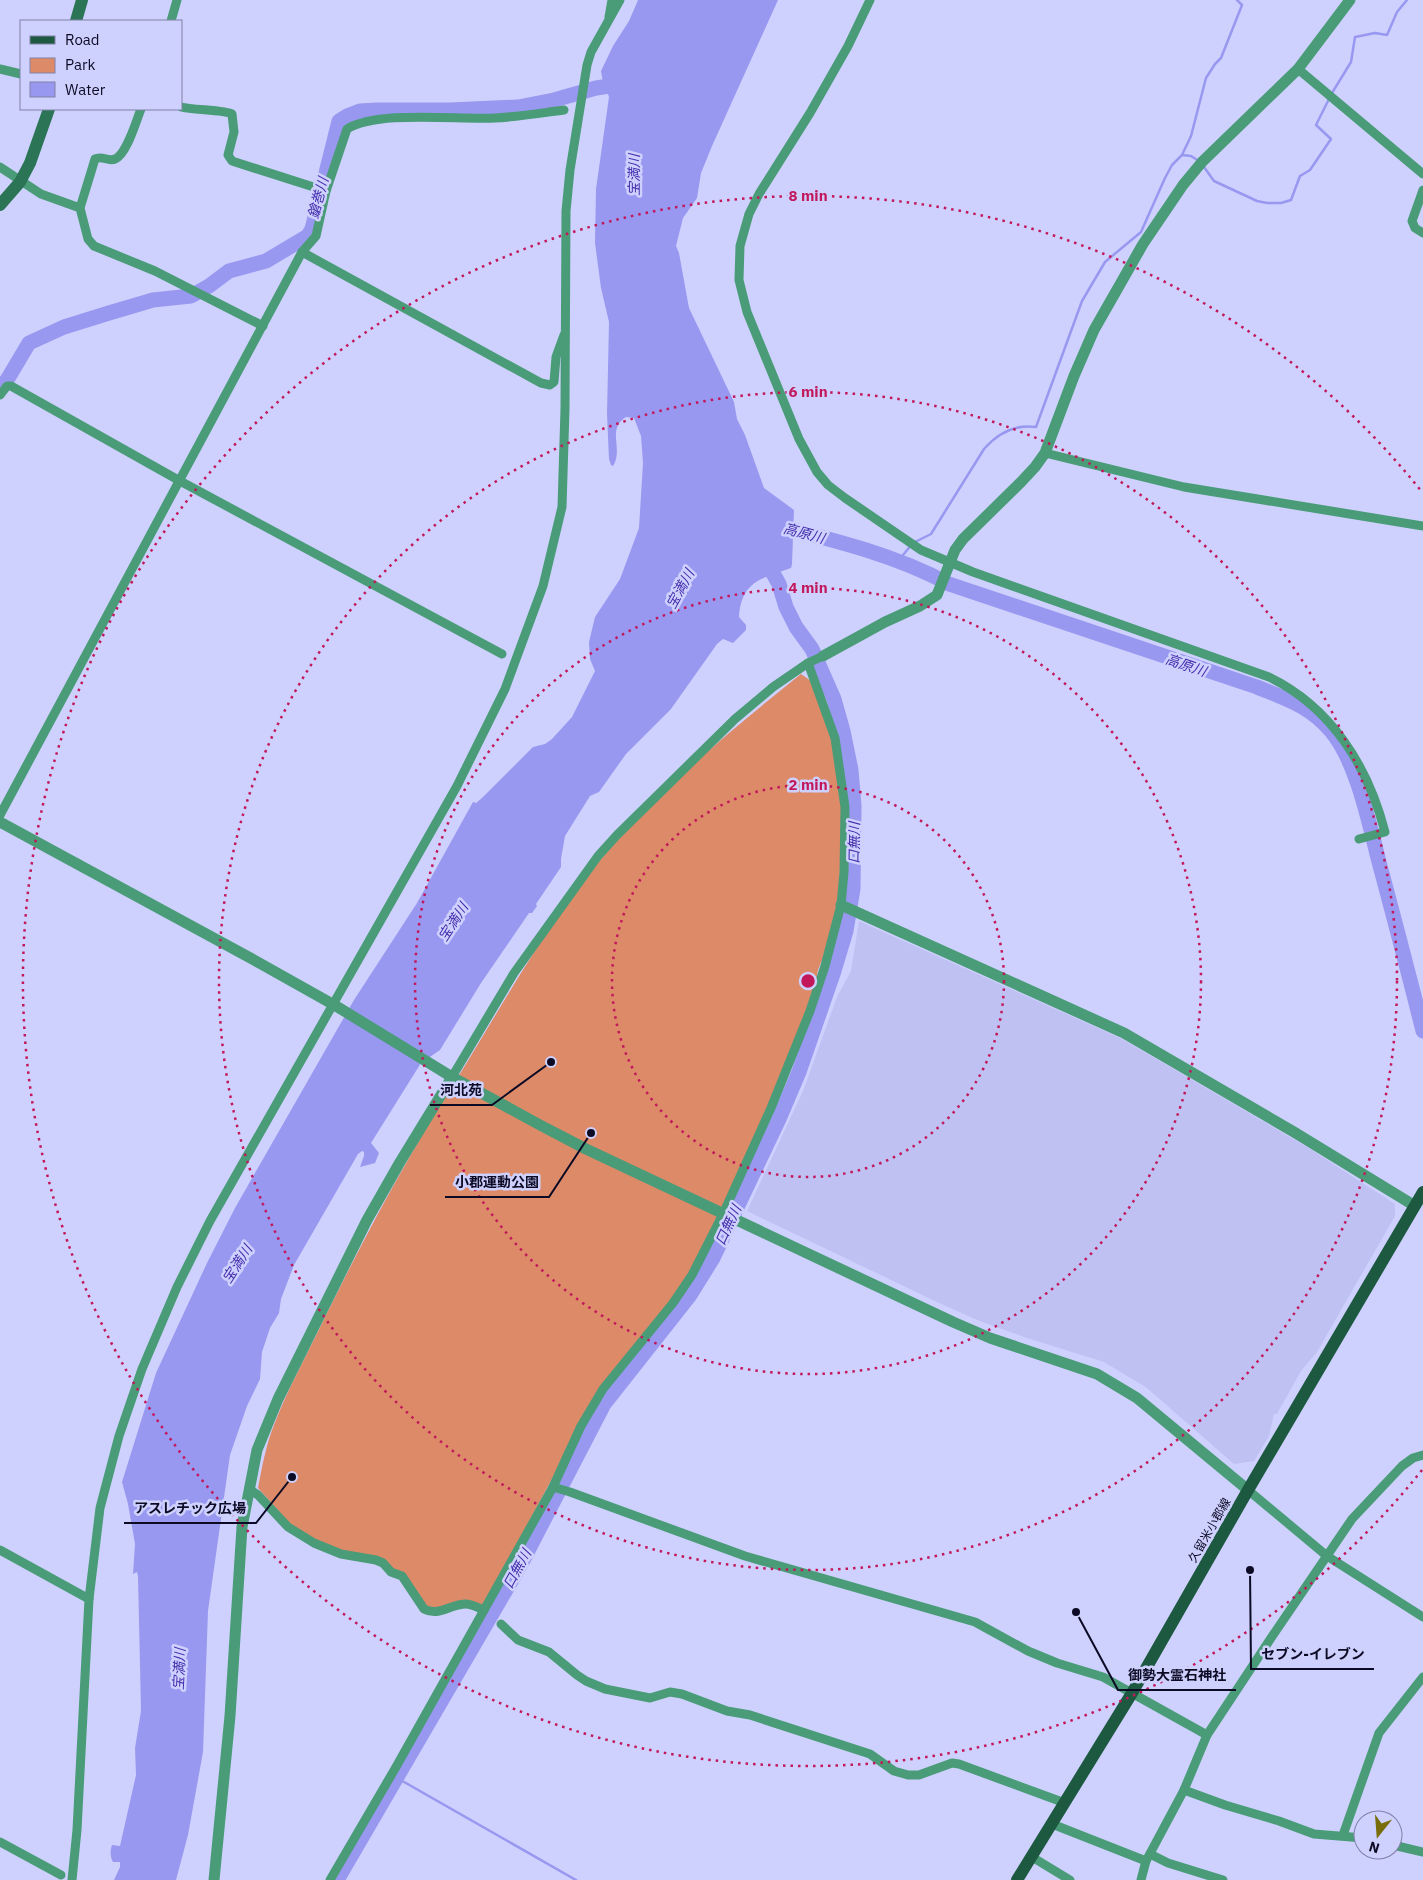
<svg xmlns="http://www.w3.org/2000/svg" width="1423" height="1880" font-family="'IBM Plex Sans','Noto Sans JP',sans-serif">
  <rect width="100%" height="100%" fill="#ced1fe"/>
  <polygon fill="#bec1f2" points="859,921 1122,1039 1307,1147 1395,1204 1395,1216 1317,1352 1301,1371 1277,1414 1274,1414 1269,1436 1254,1461 1234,1464 1147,1388 1104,1362 1024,1337 977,1320 935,1301 747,1211 803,1091 837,997 851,971"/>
  <path fill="#dd8a69" d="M 801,674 L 811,681 L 832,739 L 842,810 L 839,897 L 829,943 L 818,970 L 814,993 L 770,1108 L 693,1267 L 672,1299 L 601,1388 L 484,1605 L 471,1602 L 435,1610 L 426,1608 L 399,1573 L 331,1548 L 291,1525 L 258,1488 C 262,1467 266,1445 274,1425 C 288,1388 308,1353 325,1317 C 352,1263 379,1210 409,1158 C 427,1126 447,1095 466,1064 C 511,990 555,911 613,845 C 669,781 735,727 801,674 Z"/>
  <path fill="#9898f0" d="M 638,0 L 778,0 L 712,146 L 701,173 L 697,198 L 683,218 L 676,246 L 679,253 L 689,308 L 734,402 L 737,419 L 745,435 L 764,488 L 794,510 L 792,564 L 791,568 C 763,578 741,581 739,617 L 746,625 L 746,630 L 733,643 L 723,639 L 717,644 L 671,709 L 626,754 L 599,792 L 590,796 L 565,836 L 561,859 L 561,867 L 536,904 L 537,906 L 532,913 L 529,913 L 481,983 L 440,1050 L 421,1063 L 371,1143 L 379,1153 L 375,1163 L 360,1167 L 364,1156 L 364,1152 L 362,1151 L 358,1154 L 294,1265 L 281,1299 L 279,1313 L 270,1328 L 262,1352 L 260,1379 L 247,1406 L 230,1455 L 208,1611 L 203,1752 L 188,1835 L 176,1880 L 114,1880 L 120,1867 L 120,1862 L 113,1862 C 110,1857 110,1850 112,1845 L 120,1846 L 136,1775 L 135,1748 L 141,1711 L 138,1576 L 137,1572 L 133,1574 L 135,1544 L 128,1504 L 122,1482 L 156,1373 L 207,1263 L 235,1208 L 354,1000 L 417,903 L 473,802 L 476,803 L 482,798 L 533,747 L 545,744 L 552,739 L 572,717 L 595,671 L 590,659 L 589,642 L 595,617 L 620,579 L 639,528 L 643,463 L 641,436 L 634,418 L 626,417 C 606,429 624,449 613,466 L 611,465 L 609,459 L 607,414 L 609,322 L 601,288 L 595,243 L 596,189 L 609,97 L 608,94 L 605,94 L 601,71 L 613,46 L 629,21 Z"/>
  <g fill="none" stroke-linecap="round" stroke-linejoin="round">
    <g stroke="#9898f0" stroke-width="2.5">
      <polyline points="1182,155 1191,156 1199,161"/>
      <polyline points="1204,167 1214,181 1257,201 1267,203 1281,203 1291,200 1300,176 1310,170 1331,139 1316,125 1332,93 1351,62 1355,37 1375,33 1387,35 1397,12 1407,0"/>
      <path d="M 898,561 L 913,543 L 931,534 L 984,449 C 998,433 1015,424 1036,427 L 1082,301 L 1105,262 L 1141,232 L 1165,178 L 1172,165 L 1182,155 L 1191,136 L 1206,78 L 1215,64 L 1221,58 L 1242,5 L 1237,0"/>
      <polyline points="397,1778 576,1880"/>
    </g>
    <g stroke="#9898f0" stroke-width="15">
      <polyline points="0,387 7,380 29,343 64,327 109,313 153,300 191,296 209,286 229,271 266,261 308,236 312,229 339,121 347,116 360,111 377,110 450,110 518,107 554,100 596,88 623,84"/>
      <path d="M 774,525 C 834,540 895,555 949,584 L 1257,687 C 1286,699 1310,706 1331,731 C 1357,762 1369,823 1379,862 C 1394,918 1409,975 1423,1031"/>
      <polyline points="337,1880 521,1564 604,1404 690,1295 713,1258 779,1119 799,1072 833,974 846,931 853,889 854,806 851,770 843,731 834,699 812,649 796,627 786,607 779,584 769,566 760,559"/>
    </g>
    <g stroke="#4a9c78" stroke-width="9">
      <path d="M 870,0 L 848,46 L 810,113 L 759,194 L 749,214 L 740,246 L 739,280 L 747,312 L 799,439 L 817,472 L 828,485 L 845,498 L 921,550 L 973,572 L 1269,677 C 1331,707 1368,766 1385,832 L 1359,839"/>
      <polyline points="609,17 612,0"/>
      <polyline points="171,21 177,0"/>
      <polyline points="0,69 21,74"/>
      <polyline points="1298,69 1423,174"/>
      <path d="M 181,107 C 192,110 226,110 232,114 L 234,132 L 228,155 L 232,161 L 326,191"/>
      <polyline points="0,167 41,194 80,208 88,239 94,246 155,271 263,326"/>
      <polyline points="1423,190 1412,221 1415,228 1423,233"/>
      <path d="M 80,208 L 95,159 C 102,155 108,162 115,159 C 127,154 136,121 141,109"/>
      <polyline points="302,252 541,383 550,385 554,382 556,357 564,335"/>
      <polyline points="0,395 7,386 11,386 180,481 502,654"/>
      <polyline points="1045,453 1184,487 1423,526"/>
      <path d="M 0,815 L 302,252 L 316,236 L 326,191 L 347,129 C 378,110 457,120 495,118 C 518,117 541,113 564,110"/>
      <polyline points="452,1077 514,973 598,856 617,835 735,719 773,687 808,663 823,656"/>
      <polyline points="553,1487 570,1492 745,1556 975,1622 1028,1651 1057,1663 1103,1677 1207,1735"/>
      <path d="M 249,1489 L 258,1495 L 288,1527 L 314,1543 L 341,1554 L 376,1560 L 383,1563 L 391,1572 L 402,1576 L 424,1609 C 439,1617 450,1604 466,1604 C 471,1604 479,1608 484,1610"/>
      <polyline points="1248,1490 1327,1556 1423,1617"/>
      <polyline points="0,1550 89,1599"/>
      <polyline points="501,1624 518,1640 549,1652 577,1675 586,1681 605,1689 650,1698 670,1692 682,1694 727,1711 750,1715 870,1754 894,1771 908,1775 919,1775 952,1763 959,1764 1065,1803"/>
      <polyline points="1184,1790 1225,1805 1279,1821 1314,1834 1363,1838"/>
      <polyline points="1052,1824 1146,1861"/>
      <polyline points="1343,1835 1379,1733 1423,1677"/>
      <polyline points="0,1842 61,1875"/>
      <polyline points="1393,1845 1423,1852"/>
      <polyline points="1150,1854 1168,1863 1223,1880"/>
      <polyline points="1032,1857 1070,1880"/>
      <polyline points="72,1880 77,1830 89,1599 100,1508 119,1436 142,1369 177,1287 210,1221 457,786 505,689 543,586 562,507 565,409 566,211 570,170 587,65 591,52 620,0"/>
      <polyline points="330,1880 396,1767 553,1487 581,1426 603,1389 673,1303 692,1275 723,1214 771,1108 810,1011 825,966 841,905 844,872 845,807 835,738 808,663"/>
      <polyline points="1141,1880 1146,1861 1184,1790 1207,1735 1271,1638 1352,1519 1402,1466 1413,1458 1423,1455"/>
    </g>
    <g stroke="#4a9c78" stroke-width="11">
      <polyline points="823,656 885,622 920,606 937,595 955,550 963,539 1021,482 1035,467 1045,453 1074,376 1094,330 1143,244 1183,185 1202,162 1298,69 1350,0"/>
      <polyline points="0,822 254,960 336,1006 452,1077 540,1125 586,1149 953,1322 990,1338 1097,1374 1137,1398 1248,1490"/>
      <polyline points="841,905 1124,1033 1294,1132 1415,1206"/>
      <polyline points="214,1880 230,1716 242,1527 257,1450 278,1399 367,1220 400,1162 452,1077"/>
    </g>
    <g stroke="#2b7556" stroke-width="12">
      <polyline points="76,21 82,0"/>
      <polyline points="0,205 20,182 30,163 49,109"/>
    </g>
    <polyline stroke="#1d5940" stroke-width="12" points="1017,1880 1132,1693 1248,1490 1423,1192"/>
  </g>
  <g fill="none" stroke="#c2185b" stroke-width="2.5" stroke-dasharray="2.5 5">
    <circle cx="808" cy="981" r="196"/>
    <circle cx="808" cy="981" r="393"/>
    <circle cx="808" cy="981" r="589"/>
    <path d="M1422 1470A785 785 0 1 1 1422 492"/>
  </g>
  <g text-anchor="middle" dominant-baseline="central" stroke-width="5" stroke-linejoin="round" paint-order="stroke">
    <g font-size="12" fill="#0c0a24" stroke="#ced1fe">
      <text transform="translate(1209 1530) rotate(-60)">久留米小郡線</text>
    </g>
    <g font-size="14" font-style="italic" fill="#442dac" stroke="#ced1fe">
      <text transform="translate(634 175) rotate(-90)">宝満川</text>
      <text transform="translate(318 198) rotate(-75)">鎗巻川</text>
      <text transform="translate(804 533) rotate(15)">高原川</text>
      <text transform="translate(680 589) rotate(-61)">宝満川</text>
      <text transform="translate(1186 665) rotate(19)">高原川</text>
      <text transform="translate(854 843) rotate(-89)">口無川</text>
      <text transform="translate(453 922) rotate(-57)">宝満川</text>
      <text transform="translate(728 1225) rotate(-65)">口無川</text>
      <text transform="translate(237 1264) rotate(-57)">宝満川</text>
      <text transform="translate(517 1569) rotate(-61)">口無川</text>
      <text transform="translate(179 1669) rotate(-87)">宝満川</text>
    </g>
  </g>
  <circle cx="808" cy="981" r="8" fill="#c2185b" stroke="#ced1fe" stroke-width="2.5"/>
  <g font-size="15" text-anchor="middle" font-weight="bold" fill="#c2185b" stroke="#ced1fe" stroke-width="5" stroke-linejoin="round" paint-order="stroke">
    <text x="808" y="201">8 min</text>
    <text x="808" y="397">6 min</text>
    <text x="808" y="593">4 min</text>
    <text x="808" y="790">2 min</text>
  </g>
  <path fill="none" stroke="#0c0a24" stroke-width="2" d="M551 1062L492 1105H430M591 1133L549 1197H445M292 1477L256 1523H124M1250 1570L1251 1669H1374M1076 1612L1118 1690H1236"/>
  <g fill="#0c0a24" stroke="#ced1fe" stroke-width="2">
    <circle cx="551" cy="1062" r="5"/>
    <circle cx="591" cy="1133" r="5"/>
    <circle cx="292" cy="1477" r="5"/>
    <circle cx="1250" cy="1570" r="5"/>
    <circle cx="1076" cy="1612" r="5"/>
  </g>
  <g font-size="14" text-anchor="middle" font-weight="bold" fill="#0c0a24" stroke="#ced1fe" stroke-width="5" stroke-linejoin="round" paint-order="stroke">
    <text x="461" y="1095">河北苑</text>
    <text x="497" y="1187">小郡運動公園</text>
    <text x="190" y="1513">アスレチック広場</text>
    <text x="1313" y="1659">セブン-イレブン</text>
    <text x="1177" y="1680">御勢大霊石神社</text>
  </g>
  <rect x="20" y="20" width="162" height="90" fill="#ced1fe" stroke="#8081a7"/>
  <rect x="30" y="36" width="25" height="8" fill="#1d5940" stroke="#8081a7"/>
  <text x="65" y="45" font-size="15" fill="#0c0a24">Road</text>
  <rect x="30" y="58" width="25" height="15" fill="#dd8a69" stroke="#8081a7"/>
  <text x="65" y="70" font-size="15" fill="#0c0a24">Park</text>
  <rect x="30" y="82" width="25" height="15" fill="#9898f0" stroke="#8081a7"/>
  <text x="65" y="95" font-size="15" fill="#0c0a24">Water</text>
  <g transform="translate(1378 1835) rotate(197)"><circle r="24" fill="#ced1fe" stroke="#8081a7"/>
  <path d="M0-4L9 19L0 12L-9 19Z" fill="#786d09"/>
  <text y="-8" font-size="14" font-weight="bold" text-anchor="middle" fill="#0c0a24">N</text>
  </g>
</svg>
